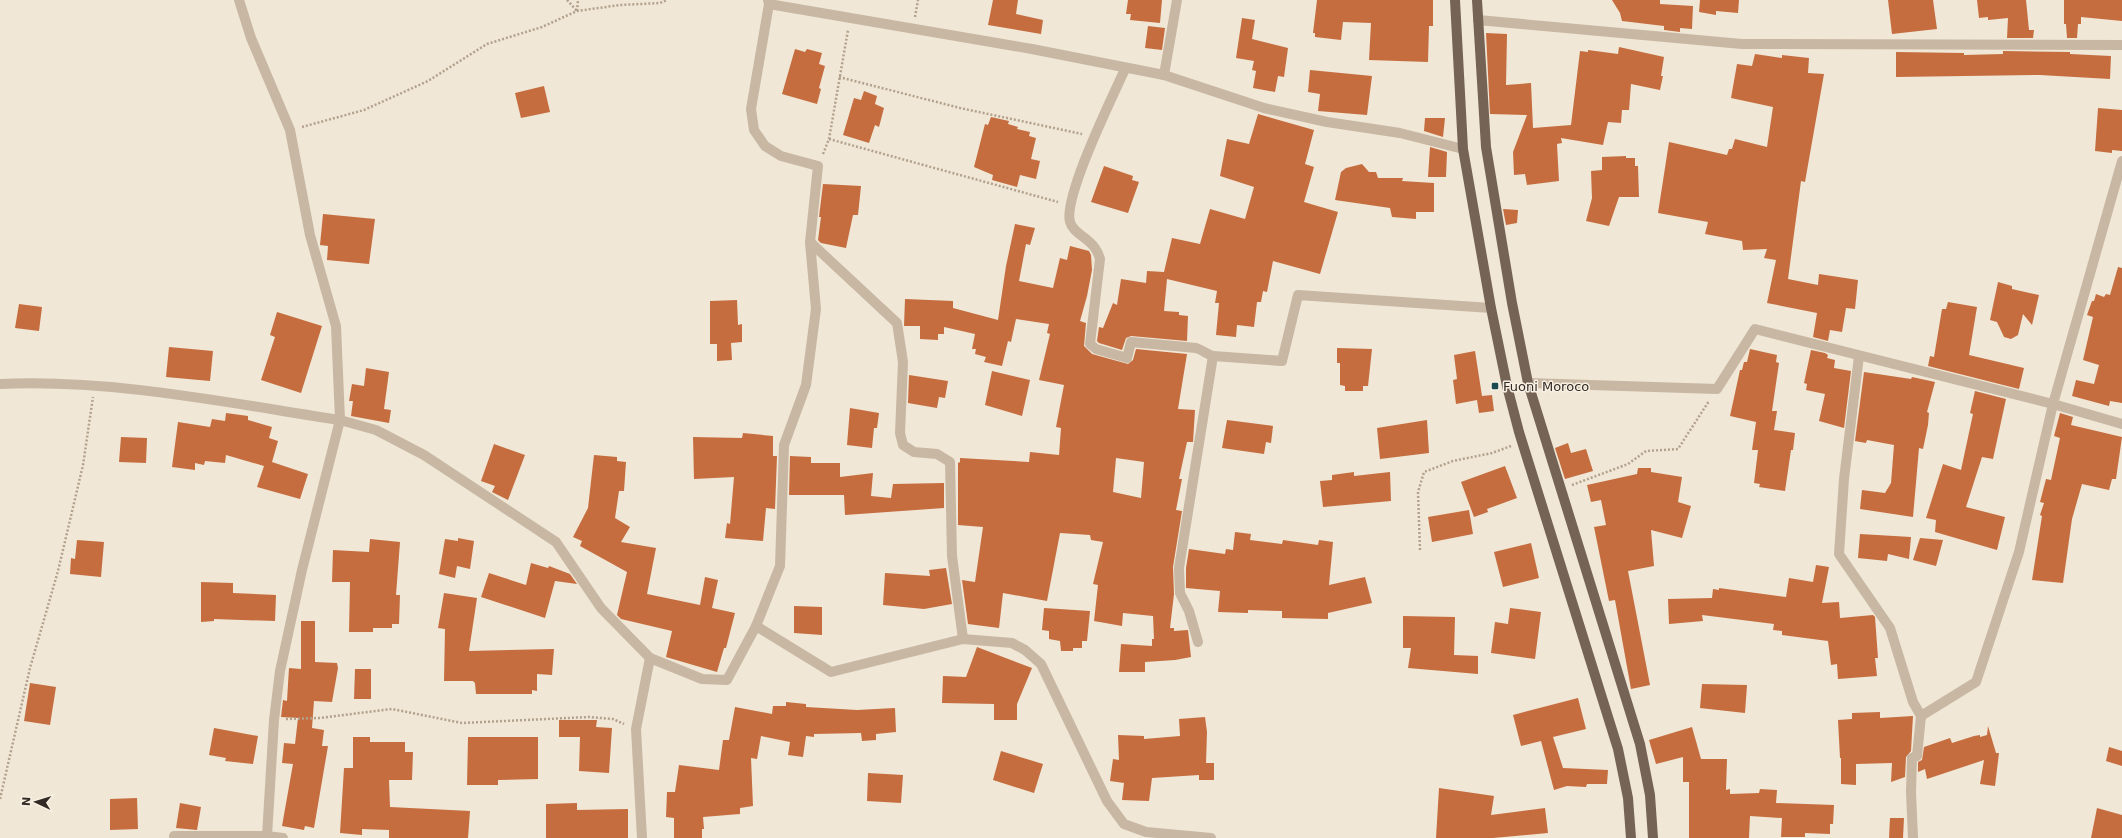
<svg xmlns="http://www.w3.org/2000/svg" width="2122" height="838" font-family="'DejaVu Sans',sans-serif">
  <rect width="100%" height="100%" fill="#f0e7d6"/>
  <g fill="#c56d3f" fill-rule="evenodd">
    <polygon points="993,0 1018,0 1016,14 1043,20 1041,34 988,25"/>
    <polygon points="1128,0 1162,0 1160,23 1130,20 1131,14 1126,14"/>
    <polygon points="1317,0 1433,0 1433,26 1429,26 1428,62 1369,60 1371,23 1343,22 1341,40 1315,37 1315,33 1313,33"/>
    <polygon points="1612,0 1660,0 1660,4 1693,6 1692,29 1680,28 1680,32 1664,30 1664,26 1622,21 1620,13"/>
    <polygon points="1700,0 1739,0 1738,13 1716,11 1716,15 1699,12"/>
    <polygon points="1888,0 1933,0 1937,29 1892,34"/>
    <polygon points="1977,0 2026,0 2029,30 2034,30 2033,38 2007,38 2008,18 1988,20 1988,17 1979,18"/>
    <polygon points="2064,0 2122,0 2122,21 2081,17 2081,24 2078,24 2077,38 2067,38 2066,24 2064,24"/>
    <polygon points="1242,18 1255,20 1252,39 1288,48 1284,77 1278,76 1275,92 1253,88 1256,71 1252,70 1254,61 1236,58"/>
    <polygon points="1148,26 1165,28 1162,50 1145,48"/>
    <polygon points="1486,33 1507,34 1506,85 1531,83 1533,128 1571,125 1580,51 1588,52 1588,50 1618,54 1619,47 1664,57 1661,76 1663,76 1660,90 1631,84 1629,110 1622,110 1621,123 1608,122 1603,145 1561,138 1562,143 1557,144 1559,181 1527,185 1525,174 1514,175 1513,152 1527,115 1490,114"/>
    <polygon points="795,49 805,52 807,49 822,53 819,64 825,66 819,88 821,89 817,104 782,94"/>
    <polygon points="2003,51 2070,52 2070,54 2111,56 2110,79 2040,75 1896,77 1896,52 1964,53 1964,55 2003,54"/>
    <polygon points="1755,54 1782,58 1782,55 1809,58 1808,73 1824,74 1805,182 1801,181 1788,279 1818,285 1819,274 1858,280 1855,309 1846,308 1842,332 1830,330 1828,341 1813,337 1817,313 1767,303 1776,260 1764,258 1767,249 1743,250 1742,241 1705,234 1708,222 1658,213 1669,142 1727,155 1729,149 1732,149 1735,139 1767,147 1773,107 1731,98 1737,64 1752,66"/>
    <polygon points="1310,70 1372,76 1367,115 1318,111 1320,94 1308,92"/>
    <polygon points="544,86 550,112 521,118 515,93"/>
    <polygon points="864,91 877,96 875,104 884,108 879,127 875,125 869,143 843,135 854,98 861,100"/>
    <polygon points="2098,108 2122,110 2122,151 2112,150 2112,153 2095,151"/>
    <polygon points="1258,114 1314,130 1305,164 1314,167 1304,202 1338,212 1320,274 1273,261 1267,292 1263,291 1261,302 1257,302 1254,327 1237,325 1236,337 1216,335 1219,303 1215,303 1217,291 1167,279 1164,311 1179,312 1179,315 1188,316 1187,341 1131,336 1126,338 1122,350 1099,343 1097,341 1099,327 1103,328 1113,303 1117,305 1121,279 1146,283 1147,271 1164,272 1172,238 1200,244 1210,209 1245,219 1254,187 1220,176 1227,139 1249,144"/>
    <polygon points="991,117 1009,121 1008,124 1018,127 1017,129 1030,132 1029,136 1036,138 1031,159 1040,161 1036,179 1020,175 1017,187 992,180 993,175 974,167 985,124 988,125"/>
    <polygon points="1425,118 1445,118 1443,137 1424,131"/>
    <polygon points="1430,147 1447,152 1446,177 1428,177"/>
    <polygon points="1626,156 1626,158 1635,158 1635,166 1638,166 1639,197 1619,197 1609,226 1586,221 1592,198 1591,171 1602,170 1602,157"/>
    <polygon points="1362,164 1369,172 1376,172 1378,178 1403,178 1402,181 1434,183 1434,212 1416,212 1416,219 1392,217 1390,208 1335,200 1341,172 1346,168"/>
    <polygon points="1104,166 1133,176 1132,180 1139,182 1128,213 1091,202"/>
    <polygon points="823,184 861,186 858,215 853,215 846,248 821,243 818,240 821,217 819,217"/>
    <polygon points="1503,209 1518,210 1517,223 1506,225"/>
    <polygon points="323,214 375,219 369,264 327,260 328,246 320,245"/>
    <path d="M 1015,224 L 1035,228 L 1030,245 L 1026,244 L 1019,281 L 1053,288 L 1060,258 L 1067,260 L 1070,246 L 1089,251 L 1091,255 L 1092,270 L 1087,296 L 1080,321 L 1086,323 L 1084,346 L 1092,354 L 1128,364 L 1133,360 L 1136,349 L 1187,354 L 1178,409 L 1195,410 L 1193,442 L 1187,442 L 1179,479 L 1182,479 L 1176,510 L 1182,511 L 1173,567 L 1174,594 L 1170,628 L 1174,628 L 1174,631 L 1188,630 L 1191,657 L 1175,660 L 1145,662 L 1145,672 L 1119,672 L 1121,644 L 1152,646 L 1152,639 L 1154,639 L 1153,616 L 1123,613 L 1122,626 L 1094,621 L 1098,585 L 1093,584 L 1103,542 L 1091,540 L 1090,535 L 1060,533 L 1047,601 L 1003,593 L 999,628 L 968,624 L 962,580 L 975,582 L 983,527 L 958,525 L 958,463 L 960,462 L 960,458 L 1029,462 L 1030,452 L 1059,455 L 1061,428 L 1056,427 L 1064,385 L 1039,380 L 1050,334 L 1047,333 L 1049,324 L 1016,319 L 1011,342 L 1008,341 L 1002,366 L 984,362 L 986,357 L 975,354 L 976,349 L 972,349 L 975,334 L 944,327 L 944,334 L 938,334 L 938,340 L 920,339 L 920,326 L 904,326 L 905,299 L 953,301 L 953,308 L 998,320 L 1006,266 ZM 1116,458 L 1144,462 L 1141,498 L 1113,492 Z"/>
    <polygon points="2118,267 2122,268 2122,403 2110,401 2109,406 2072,396 2076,380 2094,384 2099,365 2083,360 2093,317 2087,315 2092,301 2094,301 2096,294 2104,297 2106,294 2110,295"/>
    <polygon points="1998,282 2012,286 2012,289 2039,295 2032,325 2023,314 2018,335 2011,339 2004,337 1997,322 1990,320"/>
    <polygon points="737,300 738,325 742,324 742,342 731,343 732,360 717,361 717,344 710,344 710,301"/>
    <polygon points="1948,302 1977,307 1969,355 2024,368 2019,389 1928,366 1930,356 1934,357 1942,309 1946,309"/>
    <polygon points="19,304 42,307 39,331 15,328"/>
    <polygon points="277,312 322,326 301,393 261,380 275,337 270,335"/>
    <polygon points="169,347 213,351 210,381 166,377"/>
    <polygon points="1337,348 1372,349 1368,386 1363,386 1363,391 1345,391 1345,386 1340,385 1340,363 1337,363"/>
    <polygon points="1750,349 1777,355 1776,362 1779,363 1772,411 1777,411 1774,430 1795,433 1793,450 1791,450 1785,491 1759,487 1760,484 1754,483 1758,450 1752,450 1756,422 1730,416 1740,370 1742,370 1744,362 1747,362"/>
    <polygon points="1811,350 1825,353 1828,355 1827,358 1835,360 1834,368 1851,371 1844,428 1819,421 1825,394 1806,390 1807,384 1804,383"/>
    <polygon points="1475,351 1482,396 1492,395 1494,411 1479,413 1477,400 1456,404 1453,380 1457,379 1454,355"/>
    <polygon points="366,368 389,372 384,409 391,410 389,423 351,416 353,401 349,401 352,384 364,386"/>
    <polygon points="992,371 1030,380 1022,416 985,405"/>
    <polygon points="1864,372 1911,379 1912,377 1935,382 1927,412 1929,413 1928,425 1923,449 1919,448 1913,517 1860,509 1862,490 1885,493 1891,483 1894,445 1867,440 1866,443 1855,441"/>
    <polygon points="909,375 948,381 945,398 939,397 937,408 908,403"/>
    <polygon points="1975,391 2006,399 1993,459 1982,457 1966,507 2005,517 1997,550 1935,532 1936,520 1926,518 1943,464 1961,470 1973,414 1970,413"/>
    <polygon points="850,408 879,413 877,428 874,428 872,448 847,445"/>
    <polygon points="226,413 248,416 248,420 272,427 269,438 278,441 272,462 308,474 300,499 257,487 264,466 226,455 225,463 205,461 204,465 195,463 195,470 172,467 178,422 210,427 212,419 225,421"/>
    <polygon points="2060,413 2073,417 2071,425 2122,437 2116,479 2112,479 2109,490 2082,484 2072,519 2063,583 2032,580 2042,516 2040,515 2044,503 2040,502 2046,479 2051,480 2060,438 2054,436"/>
    <polygon points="1227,420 1273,426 1271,443 1266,442 1264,454 1222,448"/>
    <polygon points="1427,420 1429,453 1380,459 1377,428"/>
    <polygon points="743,433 773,436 773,456 777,456 775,509 766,508 763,541 725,538 727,523 730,524 734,477 694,479 693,437 742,438"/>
    <polygon points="121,437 147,438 146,463 119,462"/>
    <polygon points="1568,443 1571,453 1586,449 1593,471 1565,479 1555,448"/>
    <polygon points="494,444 525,455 508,500 492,492 495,486 481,481"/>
    <polygon points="594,455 617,457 617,461 626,462 624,491 619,491 615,518 630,527 621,542 656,548 647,594 700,605 705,577 718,580 712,608 735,613 726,648 724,648 717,672 666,657 672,631 621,619 617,615 627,572 580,546 582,541 573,537 588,508"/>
    <polygon points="790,456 811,457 811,463 840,463 840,477 873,473 871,496 891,498 893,484 944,483 944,508 845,515 844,495 789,495"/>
    <polygon points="1505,466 1517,498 1487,509 1488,512 1474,517 1461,482"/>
    <polygon points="1638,468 1651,468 1651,472 1682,477 1678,502 1691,506 1682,538 1651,530 1654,566 1628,571 1650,685 1631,689 1615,600 1609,601 1594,527 1606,525 1601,500 1591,502 1587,485 1637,474"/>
    <polygon points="1354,472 1354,476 1390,472 1391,501 1323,507 1320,481 1332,480 1332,475"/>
    <polygon points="1469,510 1473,534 1432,542 1428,517"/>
    <polygon points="1235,532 1251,534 1250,540 1282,544 1283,540 1318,545 1319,540 1333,542 1329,585 1365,577 1372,603 1328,613 1328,619 1282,618 1282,611 1248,610 1248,613 1218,612 1220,591 1186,588 1186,568 1189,549 1225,554 1226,549 1233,550"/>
    <polygon points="1860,534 1911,537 1909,559 1888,554 1887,561 1858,558"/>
    <polygon points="458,538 474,541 470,569 457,566 455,578 439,574 445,539 458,541"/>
    <polygon points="1920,538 1943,540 1936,566 1913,560"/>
    <polygon points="370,539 400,542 396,595 400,595 399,624 392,624 392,628 373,628 373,632 349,632 350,582 332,582 333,550 369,552"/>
    <polygon points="77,540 104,542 101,577 70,574 71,558 75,559"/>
    <polygon points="1531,543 1539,578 1503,587 1494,552"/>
    <polygon points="531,563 548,568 549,566 570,574 577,584 555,581 545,618 481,597 489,573 526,585"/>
    <polygon points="1816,565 1829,567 1822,603 1839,602 1840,618 1873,615 1875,617 1878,658 1875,658 1877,676 1838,679 1837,664 1831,665 1828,641 1782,635 1782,631 1773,630 1774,624 1702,615 1703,621 1669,624 1668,599 1712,598 1713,589 1719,590 1719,588 1786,597 1789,578 1813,582"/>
    <polygon points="946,568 952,604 924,609 883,605 885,573 930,576 929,570"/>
    <polygon points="201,582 233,583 233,593 276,595 275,621 214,619 214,621 201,622"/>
    <polygon points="444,593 477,598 469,651 554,649 552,675 537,674 537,691 532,690 532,694 476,694 475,683 473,681 444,681 445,629 438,628"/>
    <polygon points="794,606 822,607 822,635 794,633"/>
    <polygon points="1044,608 1090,611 1087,641 1082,641 1082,648 1073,648 1073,651 1061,651 1060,641 1049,639 1049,631 1042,630"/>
    <polygon points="1510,608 1541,612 1535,659 1491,653 1495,622 1508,624"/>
    <polygon points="1403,616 1455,617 1454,655 1478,656 1478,674 1408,668 1411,648 1403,648"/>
    <polygon points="301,621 315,621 315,662 337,663 338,668 332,702 314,701 312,728 324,730 322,746 328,746 314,828 305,826 304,830 282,826 293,764 282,763 284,743 295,744 298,718 281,717 283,700 287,701 289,668 301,669"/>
    <polygon points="977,647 1032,668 1017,704 1017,720 994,720 994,704 942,703 943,676 966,677"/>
    <polygon points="355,669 371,669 371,699 354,699"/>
    <polygon points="30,683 56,687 50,725 24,721"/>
    <polygon points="1702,684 1747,685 1745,713 1700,708"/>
    <polygon points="1578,698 1586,729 1553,737 1563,768 1608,770 1607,784 1587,784 1586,787 1567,786 1554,790 1541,741 1521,746 1513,715"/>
    <polygon points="786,702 806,704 806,707 857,710 895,708 896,732 876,734 876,740 862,741 861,733 814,734 814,737 806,736 803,757 788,755 790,742 761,736 757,759 751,758 753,806 740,808 740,814 703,817 704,829 702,829 702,838 674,838 674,818 666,817 667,792 675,792 679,765 719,770 723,740 729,740 735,707 772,714 773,706 786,706"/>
    <polygon points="1880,712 1880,718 1913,716 1911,751 1906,757 1905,777 1891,782 1892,763 1856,764 1856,785 1841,784 1841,758 1840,758 1838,720 1852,719 1852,713"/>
    <polygon points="1205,717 1207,732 1206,763 1214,763 1214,780 1199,780 1199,775 1152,778 1149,801 1122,800 1124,783 1110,781 1113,759 1119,760 1118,735 1144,736 1144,739 1180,736 1179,719"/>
    <polygon points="559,720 597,720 596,727 612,728 609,773 579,771 580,737 559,737"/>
    <polygon points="1988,726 1996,753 1999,753 1995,786 1980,784 1984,760 1927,779 1925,769 1918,772 1918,762 1922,760 1924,747 1950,738 1952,743 1974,736 1980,735 1980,737 1987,735"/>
    <polygon points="1692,727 1701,759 1727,759 1726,790 1730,789 1730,794 1759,793 1760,789 1777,790 1776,803 1834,805 1833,824 1830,824 1830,834 1805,833 1805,837 1781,837 1782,818 1750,816 1749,838 1689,838 1689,782 1683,782 1683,757 1656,764 1649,740"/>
    <polygon points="214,728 258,736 253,764 225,761 226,758 209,755"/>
    <polygon points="353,737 370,737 370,742 405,742 405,752 413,752 412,780 389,780 390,807 470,811 468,838 389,838 389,830 362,829 362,835 340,833 344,768 353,768"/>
    <polygon points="468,737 538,737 538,779 498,780 498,785 467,785"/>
    <polygon points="2109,747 2122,751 2122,766 2106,761"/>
    <polygon points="1001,751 1043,764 1034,793 993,780"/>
    <polygon points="868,773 903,775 901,803 867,801"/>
    <polygon points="1439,788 1494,796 1491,815 1545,808 1548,833 1493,838 1436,838"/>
    <polygon points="137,798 138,829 110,830 110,799"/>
    <polygon points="180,803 201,807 197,830 176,828"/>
    <polygon points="577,803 577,810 628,809 628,838 546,838 546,804"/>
    <polygon points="2097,808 2122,815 2122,838 2091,838"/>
    <polygon points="1890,818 1904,818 1903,838 1889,838"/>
  </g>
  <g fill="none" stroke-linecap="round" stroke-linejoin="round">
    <g stroke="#b3a18d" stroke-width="2.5" stroke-dasharray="2 2" stroke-linecap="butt">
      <polyline points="567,0 577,11"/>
      <polyline points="577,11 578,0"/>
      <polyline points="915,17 918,0"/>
      <polyline points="839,77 960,108 1082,134"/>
      <polyline points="302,127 364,110 428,81 487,44 542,27 577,11 620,5 660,3 667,0"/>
      <polyline points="829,139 1058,202"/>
      <polyline points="823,154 829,139 848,30"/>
      <polyline points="1572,485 1628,464 1646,451 1678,449 1709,401"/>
      <polyline points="1420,550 1418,492 1424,472 1453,461 1492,453 1511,446"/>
      <polyline points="286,719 320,718 392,709 462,723 589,717 613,719 624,724"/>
      <polyline points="0,799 30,668 58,571 83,465 93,397"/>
    </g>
    <g stroke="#c8b7a3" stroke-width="10">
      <polyline points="239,0 251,38 290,130 310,235 336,326 340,420 302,570 280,671 274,720 267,836 283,838"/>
      <polyline points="768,0 769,4 1032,49 1164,75 1264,108 1327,122 1400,133 1463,149"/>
      <polyline points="769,4 751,109 754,130 765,146 781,156 818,166 810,242 897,323 903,362 900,433 903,445 914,452 937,454 950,462 952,556 963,639"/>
      <polyline points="1478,20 1742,44 2122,45"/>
      <path d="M 1125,69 C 1113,96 1063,197 1070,222 C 1074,236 1094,237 1100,259 L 1090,344 L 1096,349 L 1127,358 L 1131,342 L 1196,348 C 1203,350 1206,354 1213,356 L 1179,568 L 1180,593 L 1189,611 L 1198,642"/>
      <polyline points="1164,75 1177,0"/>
      <polyline points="1213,356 1282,361 1298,295 1491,308"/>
      <polyline points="1859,356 1844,479 1839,554 1890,628 1913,702 1921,716 1917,756 1912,758 1911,792 1913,838"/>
      <polyline points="1528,383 1717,389 1755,329 2053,404 2122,424"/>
      <path d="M 0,384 C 114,379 228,403 340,420 L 376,430 L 424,455 L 556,542 L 601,608 L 650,658 L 702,679 L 727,680 L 756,626 L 831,672 L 963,639 L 1012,643 L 1025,650 L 1041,664 L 1107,801 L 1124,824 L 1146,832 L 1211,838"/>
      <polyline points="756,626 780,566 784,445 806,385 816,309 810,242"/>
      <polyline points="1921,716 1976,682 2019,552 2053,404 2122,161"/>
      <polyline points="174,836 267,836"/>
      <polyline points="642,838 636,729 650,658"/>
    </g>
    <g stroke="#756356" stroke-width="10">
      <polyline points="1455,0 1463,149 1491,308 1507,386 1519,432 1618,749 1628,798 1631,838"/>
      <polyline points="1477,0 1486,147 1512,303 1528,383 1640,744 1650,795 1653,838"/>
    </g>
  </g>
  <rect fill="#1b4a53" stroke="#f8f0e2" stroke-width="1.5" x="1491" y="382" width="8" height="8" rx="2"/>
  <g text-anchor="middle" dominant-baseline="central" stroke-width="3" stroke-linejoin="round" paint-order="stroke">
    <g font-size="13" fill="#322a25" stroke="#f8f0e2" text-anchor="start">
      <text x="1503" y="386">Fuoni Moroco</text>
    </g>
  </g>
  <g transform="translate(36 802) rotate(274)" stroke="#f8f0e2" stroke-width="3" paint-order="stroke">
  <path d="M0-3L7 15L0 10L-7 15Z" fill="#322a25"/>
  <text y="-6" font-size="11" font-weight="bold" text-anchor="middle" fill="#322a25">N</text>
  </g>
</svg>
